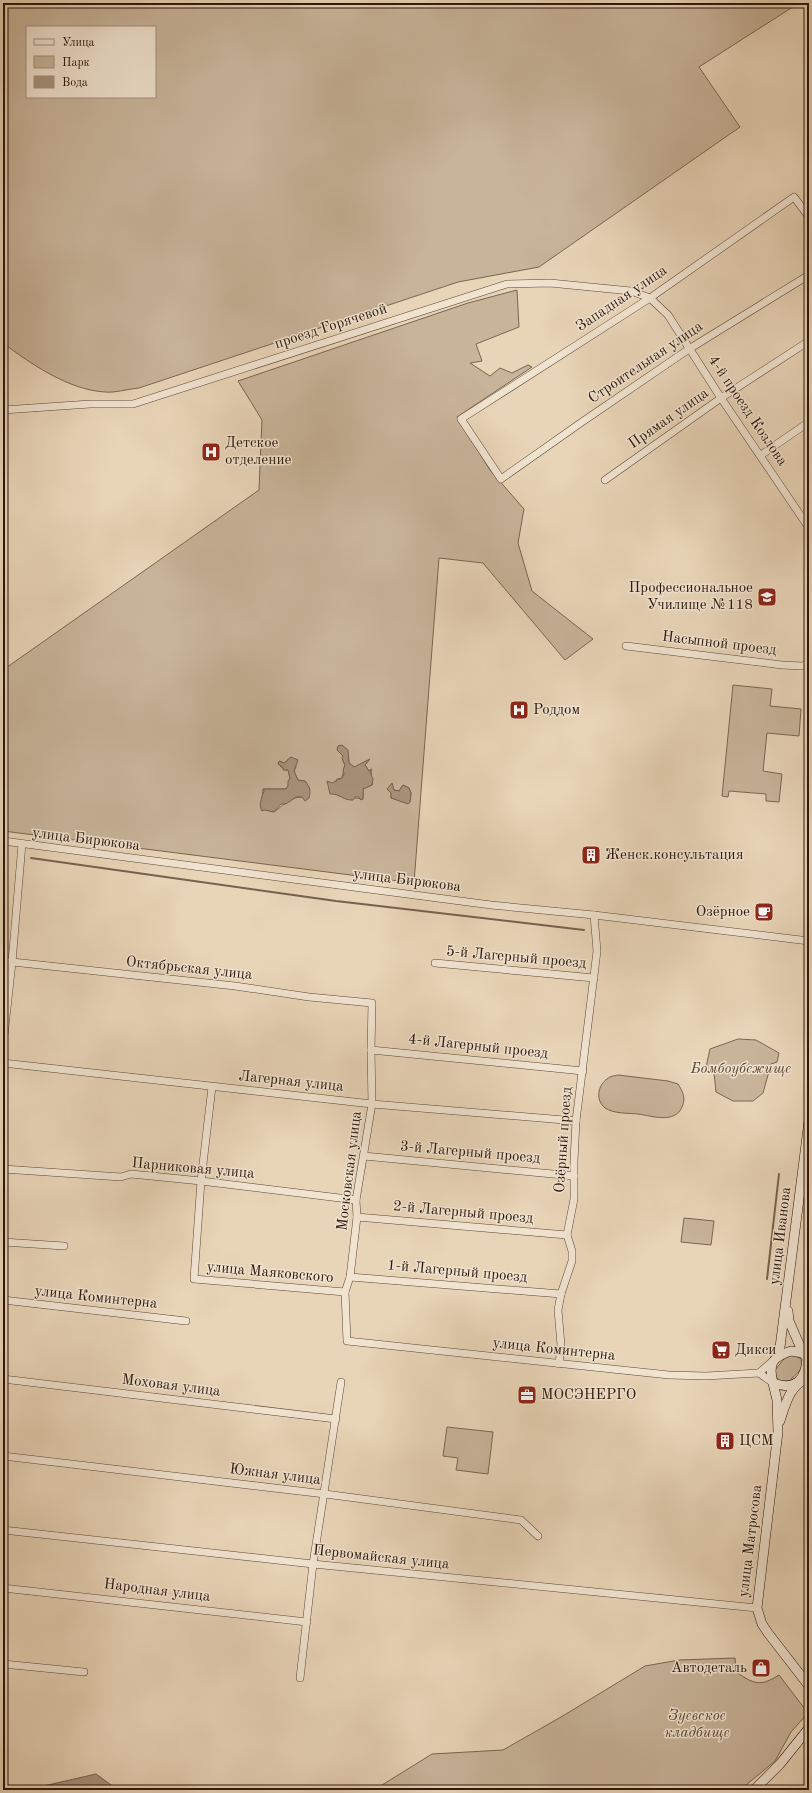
<svg xmlns="http://www.w3.org/2000/svg" width="812" height="1793" font-family="'Old Standard TT',serif">
  <rect width="100%" height="100%" fill="#e8d4b7"/>
  <filter id="stains"><feTurbulence type="fractalNoise" baseFrequency=".005" numOctaves="4"/><feColorMatrix values="0 0 0 0 .2 0 0 0 0 .09 0 0 0 0 .02 0 0 0 .5 -.17"/></filter>
  <radialGradient id="worn" r=".72"><stop offset=".6" stop-color="#630" stop-opacity="0"/><stop offset="1" stop-color="#630" stop-opacity=".3"/></radialGradient>
  <g fill="#c8b49a" stroke="#7a6552" fill-rule="evenodd">
    <path d="M 3,3 L 799,3 L 699,67 L 740,127 L 539,267 L 458,282 L 139,388 C 128,389 115,393 105,392 C 69,390 31,364 3,343 ZM 27,27 L 155,27 L 155,97 L 27,97 Z"/>
    <path d="M 517,290 L 519,327 L 476,344 L 482,361 L 470,363 L 490,376 L 500,368 L 512,373 L 528,365 L 532,367 L 457,417 L 490,470 L 524,509 L 518,543 L 532,591 L 593,639 L 565,660 L 483,563 L 439,558 L 414,883 L 3,831 L 3,670 L 259,490 L 262,420 L 238,381 L 468,303 ZM 348,755 L 349,764 L 355,767 L 369,760 L 365,765 L 369,771 L 371,769 L 372,785 L 363,789 L 363,799 L 340,796 L 330,791 L 337,779 L 342,778 L 345,765 L 343,761 L 343,756 ZM 291,757 L 296,767 L 294,771 L 297,780 L 305,781 L 310,790 L 302,797 C 289,797 284,805 274,812 L 261,808 L 263,789 L 286,789 C 291,783 290,776 288,770 L 285,770 L 280,766 L 280,761 L 284,763 ZM 392,784 L 394,790 L 399,791 L 403,785 L 409,788 L 411,793 L 410,802 L 391,798 Z"/>
    <polygon points="733,685 772,689 770,706 801,709 799,736 767,733 763,771 782,774 779,802 766,801 766,794 729,791 728,797 722,796"/>
    <polygon points="738,1039 756,1040 779,1053 777,1062 771,1064 763,1093 753,1101 733,1101 716,1092 714,1073 706,1067 710,1049"/>
    <path d="M 618,1075 L 668,1081 L 678,1084 C 683,1092 686,1098 682,1107 C 675,1124 652,1116 638,1114 C 629,1113 614,1114 605,1108 C 595,1100 598,1085 607,1079 C 610,1076 614,1076 618,1075 Z"/>
    <polygon points="684,1218 714,1221 711,1245 681,1242"/>
    <path d="M 791,1355 L 800,1358 C 806,1368 796,1374 789,1381 L 779,1381 L 776,1376 L 775,1370 L 784,1359 Z"/>
    <polygon points="447,1427 493,1432 488,1474 456,1470 458,1458 443,1456"/>
    <path d="M 735,1658 L 736,1672 C 754,1684 760,1687 779,1675 L 808,1713 L 791,1732 L 775,1761 L 740,1790 L 374,1790 L 432,1754 L 503,1750 L 561,1717 L 645,1666 L 679,1660 Z"/>
  </g>
  <g fill="#a8937c" stroke="#76614e">
    <path d="M 342,745 L 348,750 L 349,763 L 354,767 L 370,759 L 365,765 L 369,771 L 372,769 L 370,772 L 373,779 L 372,785 L 363,789 L 363,799 L 361,800 L 359,797 L 355,797 L 353,800 C 344,801 339,793 330,794 L 327,781 L 332,783 L 342,778 L 344,774 L 343,770 L 345,765 L 342,758 L 343,756 L 337,750 L 338,746 Z"/>
    <path d="M 291,757 L 298,760 L 294,771 L 298,780 L 305,781 C 310,787 311,791 309,798 L 305,801 L 302,797 L 296,797 L 286,804 L 281,804 L 274,812 L 264,810 L 262,811 C 258,805 262,797 264,791 L 263,789 L 286,789 L 288,786 L 288,781 L 290,778 L 288,770 L 283,770 L 283,767 L 278,764 L 279,761 L 284,763 Z"/>
    <polygon points="392,783 394,790 399,791 403,785 409,788 411,793 410,802 408,804 391,798 391,793 387,789"/>
    <polygon points="96,1774 118,1790 26,1790"/>
  </g>
  <g fill="none" stroke-linecap="round" stroke-linejoin="round">
    <g stroke="#76614e" stroke-width="2">
      <polyline points="31,858 336,901 584,930"/>
      <polyline points="767,1279 779,1174"/>
    </g>
    <g stroke="#5b4635" stroke-width="8">
      <g id="street">
        <polyline points="809,217 794,197 650,298 461,419 501,479 579,424 689,349 809,275"/>
        <polyline points="3,410 90,404 133,404 507,284 550,283 631,291 650,298 668,315 721,398 809,528"/>
        <polyline points="761,455 809,422"/>
        <polyline points="605,480 721,398 809,341"/>
        <polyline points="626,646 782,665 802,666 809,664"/>
        <polyline points="3,841 491,905 594,915 809,941"/>
        <polyline points="3,961 235,986 309,997 372,1003 371,1050 372,1104 356,1200 357,1217 350,1277 345,1292 347,1341 669,1375 706,1376 759,1373"/>
        <polyline points="435,963 594,978"/>
        <polyline points="3,1045 12,962 22,844"/>
        <polyline points="371,1050 583,1071"/>
        <polyline points="3,1063 372,1104 576,1121"/>
        <polyline points="212,1087 201,1181 194,1279 345,1292"/>
        <polyline points="364,1156 574,1176"/>
        <polyline points="3,1169 121,1177 131,1174 201,1181 356,1200"/>
        <polyline points="357,1217 567,1235"/>
        <polyline points="3,1242 64,1246"/>
        <polyline points="350,1277 561,1294"/>
        <polyline points="3,1300 186,1321"/>
        <polyline points="559,1364 561,1345 558,1310 561,1294 572,1261 572,1251 567,1235 574,1199 574,1161 576,1121 597,951 594,915"/>
        <polyline points="759,1373 774,1360"/>
        <polyline points="759,1373 773,1383"/>
        <polyline points="3,1379 336,1419"/>
        <polyline points="3,1456 325,1494 521,1520 538,1536"/>
        <polyline points="3,1530 313,1564 757,1608"/>
        <polyline points="3,1588 307,1622"/>
        <polyline points="3,1664 84,1672"/>
        <polyline points="300,1678 313,1564 341,1382"/>
      </g>
    </g>
    <g stroke="#2c160a" stroke-width="10">
      <g id="secondary">
        <polyline points="788,1311 789,1321 803,1353"/>
        <path d="M 791,1351 L 803,1353 L 807,1358 C 806,1380 795,1391 773,1383 C 768,1364 772,1357 791,1351 Z"/>
        <polyline points="779,1355 809,1121"/>
        <polyline points="773,1383 777,1400 778,1432 757,1608 762,1624 768,1633 809,1686"/>
        <path d="M 780,1421 C 786,1402 790,1385 809,1377"/>
        <polyline points="754,1790 780,1764 809,1728"/>
      </g>
    </g>
    <use href="#street" stroke="#f0e3d0" stroke-width="7"/>
    <use href="#secondary" stroke="#f0e3d0" stroke-width="9"/>
  </g>
  <defs>
    <g id="hospital-square" transform="scale(1)"><rect x="-9" y="-9" width="18" height="18" rx="4" fill="#8f2418" stroke="#f0e3d0"/><path d="M-5-5h3v3.5h4V-5h3V5h-3V1.5h-4V5h-3Z" fill="#fff"/></g>
    <g id="university-square" transform="scale(1)"><rect x="-9" y="-9" width="18" height="18" rx="4" fill="#8f2418" stroke="#f0e3d0"/><path d="M0-5L7-2L0 1L-7-2ZM-4 1L0 2.5L4 1V4Q0 6-4 4Z" fill="#fff"/></g>
    <g id="building-square" transform="scale(1)"><rect x="-9" y="-9" width="18" height="18" rx="4" fill="#8f2418" stroke="#f0e3d0"/><path d="M-4-6H4V6H1V3H-1V6H-4ZM-2.5-4.3h1.7v1.8h-1.7ZM.8-4.3h1.7v1.8H.8ZM-2.5-1h1.7V.8h-1.7ZM.8-1h1.7V.8H.8Z" fill="#fff"/></g>
    <g id="cafe-square" transform="scale(1)"><rect x="-9" y="-9" width="18" height="18" rx="4" fill="#8f2418" stroke="#f0e3d0"/><path d="M-5.5-4.5H6V0H3Q3 3.5 0 3.5H-2.5Q-5.5 3.5-5.5 0ZM3-3.2v2h1.7v-2ZM-6 4.5H4V6H-6Z" fill="#fff"/></g>
    <g id="supermarket-square" transform="scale(1)"><rect x="-9" y="-9" width="18" height="18" rx="4" fill="#8f2418" stroke="#f0e3d0"/><path d="M-6-5.5h2.5l.6 2H6L4.5 2H-2.5L-4.4-4H-6ZM-1.5 3.2a1.3 1.3 0 1 0 .1 0ZM3 3.2a1.3 1.3 0 1 0 .1 0Z" fill="#fff"/></g>
    <g id="office-square" transform="scale(1)"><rect x="-9" y="-9" width="18" height="18" rx="4" fill="#8f2418" stroke="#f0e3d0"/><path d="M-6-3h4V-5.5h4V-3h4V5H-6ZM-1-4.5V-3h2v-1.5ZM-6 0V1H6V0Z" fill="#fff"/></g>
    <g id="shop-square" transform="scale(1)"><rect x="-9" y="-9" width="18" height="18" rx="4" fill="#8f2418" stroke="#f0e3d0"/><path d="M-5-2.5h2.3a2.7 3.5 0 0 1 5.4 0H5L5.5 6h-11ZM-1.5-2.5h3a1.5 2.3 0 0 0-3 0Z" fill="#fff"/></g>
  </defs>
  <g fill-rule="evenodd">
    <use href="#hospital-square" x="211" y="452"/>
    <use href="#university-square" x="767" y="597"/>
    <use href="#hospital-square" x="519" y="710"/>
    <use href="#building-square" x="591" y="855"/>
    <use href="#cafe-square" x="764" y="912"/>
    <use href="#supermarket-square" x="721" y="1350"/>
    <use href="#office-square" x="527" y="1395"/>
    <use href="#building-square" x="725" y="1441"/>
    <use href="#shop-square" x="761" y="1668"/>
  </g>
  <g text-anchor="middle" dominant-baseline="central" stroke-width="3" stroke-linejoin="round" paint-order="stroke">
    <g font-size="15" fill="#2c160a" stroke="#f0e3d0">
      <text transform="translate(622 299) rotate(-34)">Западная улица</text>
      <text transform="translate(331 327) rotate(-18)">проезд Горячевой</text>
      <text transform="translate(646 363) rotate(-34)">Строительная улица</text>
      <text transform="translate(747 411) rotate(56)">4-й проезд Козлова</text>
      <text transform="translate(669 419) rotate(-35)">Прямая улица</text>
      <text transform="translate(719 644) rotate(7)">Насыпной проезд</text>
      <text transform="translate(86 840) rotate(7)">улица Бирюкова</text>
      <text transform="translate(407 881) rotate(7)">улица Бирюкова</text>
      <text transform="translate(516 958) rotate(5)">5-й Лагерный проезд</text>
      <text transform="translate(189 969) rotate(6)">Октябрьская улица</text>
      <text transform="translate(478 1047) rotate(6)">4-й Лагерный проезд</text>
      <text transform="translate(291 1082) rotate(6)">Лагерная улица</text>
      <text transform="translate(564 1140) rotate(-86)">Озёрный проезд</text>
      <text transform="translate(470 1153) rotate(5)">3-й Лагерный проезд</text>
      <text transform="translate(193 1169) rotate(5)">Парниковая улица</text>
      <text transform="translate(350 1171) rotate(-83)">Московская улица</text>
      <text transform="translate(463 1213) rotate(5)">2-й Лагерный проезд</text>
      <text transform="translate(781 1236) rotate(-83)">улица Иванова</text>
      <text transform="translate(457 1272) rotate(5)">1-й Лагерный проезд</text>
      <text transform="translate(270 1273) rotate(5)">улица Маяковского</text>
      <text transform="translate(96 1298) rotate(6)">улица Коминтерна</text>
      <text transform="translate(554 1350) rotate(6)">улица Коминтерна</text>
      <text transform="translate(171 1386) rotate(7)">Моховая улица</text>
      <text transform="translate(275 1475) rotate(7)">Южная улица</text>
      <text transform="translate(751 1541) rotate(-83)">улица Матросова</text>
      <text transform="translate(381 1558) rotate(6)">Первомайская улица</text>
      <text transform="translate(157 1591) rotate(7)">Народная улица</text>
    </g>
    <g font-size="15" fill="#2c160a" stroke="#f0e3d0" text-anchor="start">
      <text x="225" y="443">Детское<tspan x="225" dy="17">отделение</tspan></text>
      <text x="753" y="588" text-anchor="end">Профессиональное<tspan x="753" dy="17">Училище №118</tspan></text>
      <text x="533" y="710">Роддом</text>
      <text x="605" y="855">Женск.консультация</text>
      <text x="750" y="912" text-anchor="end">Озёрное</text>
      <text x="735" y="1350">Дикси</text>
      <text x="541" y="1395">МОСЭНЕРГО</text>
      <text x="739" y="1441">ЦСМ</text>
      <text x="747" y="1668" text-anchor="end">Автодеталь</text>
    </g>
    <g font-size="15" font-style="italic" fill="#5b4535" stroke="#f0e3d0">
      <text x="741" y="1069">Бомбоубежище</text>
      <text x="697" y="1716">Зуевское<tspan x="697" dy="17">кладбище</tspan></text>
    </g>
  </g>
  <rect width="812" height="1793" fill="none" stroke="#e8d4b7" stroke-width="16"/>
  <rect x="4" y="4" width="804" height="1785" fill="none" stroke="#2c160a" stroke-width="2"/>
  <rect x="8" y="8" width="796" height="1777" fill="none" stroke="#2c160a"/>
  <rect x="26" y="26" width="130" height="72" fill="#f0e3d0" stroke="#a29181"/>
  <rect x="34" y="39" width="20" height="6" fill="#f0e3d0" stroke="#a29181"/>
  <text x="62" y="46" font-size="12" fill="#2c160a">Улица</text>
  <rect x="34" y="56" width="20" height="12" fill="#c8b49a" stroke="#a29181"/>
  <text x="62" y="66" font-size="12" fill="#2c160a">Парк</text>
  <rect x="34" y="76" width="20" height="12" fill="#a8937c" stroke="#a29181"/>
  <text x="62" y="86" font-size="12" fill="#2c160a">Вода</text>
  <rect width="100%" height="100%" filter="url(#stains)"/>
  <rect width="100%" height="100%" fill="url(#worn)"/>
</svg>
